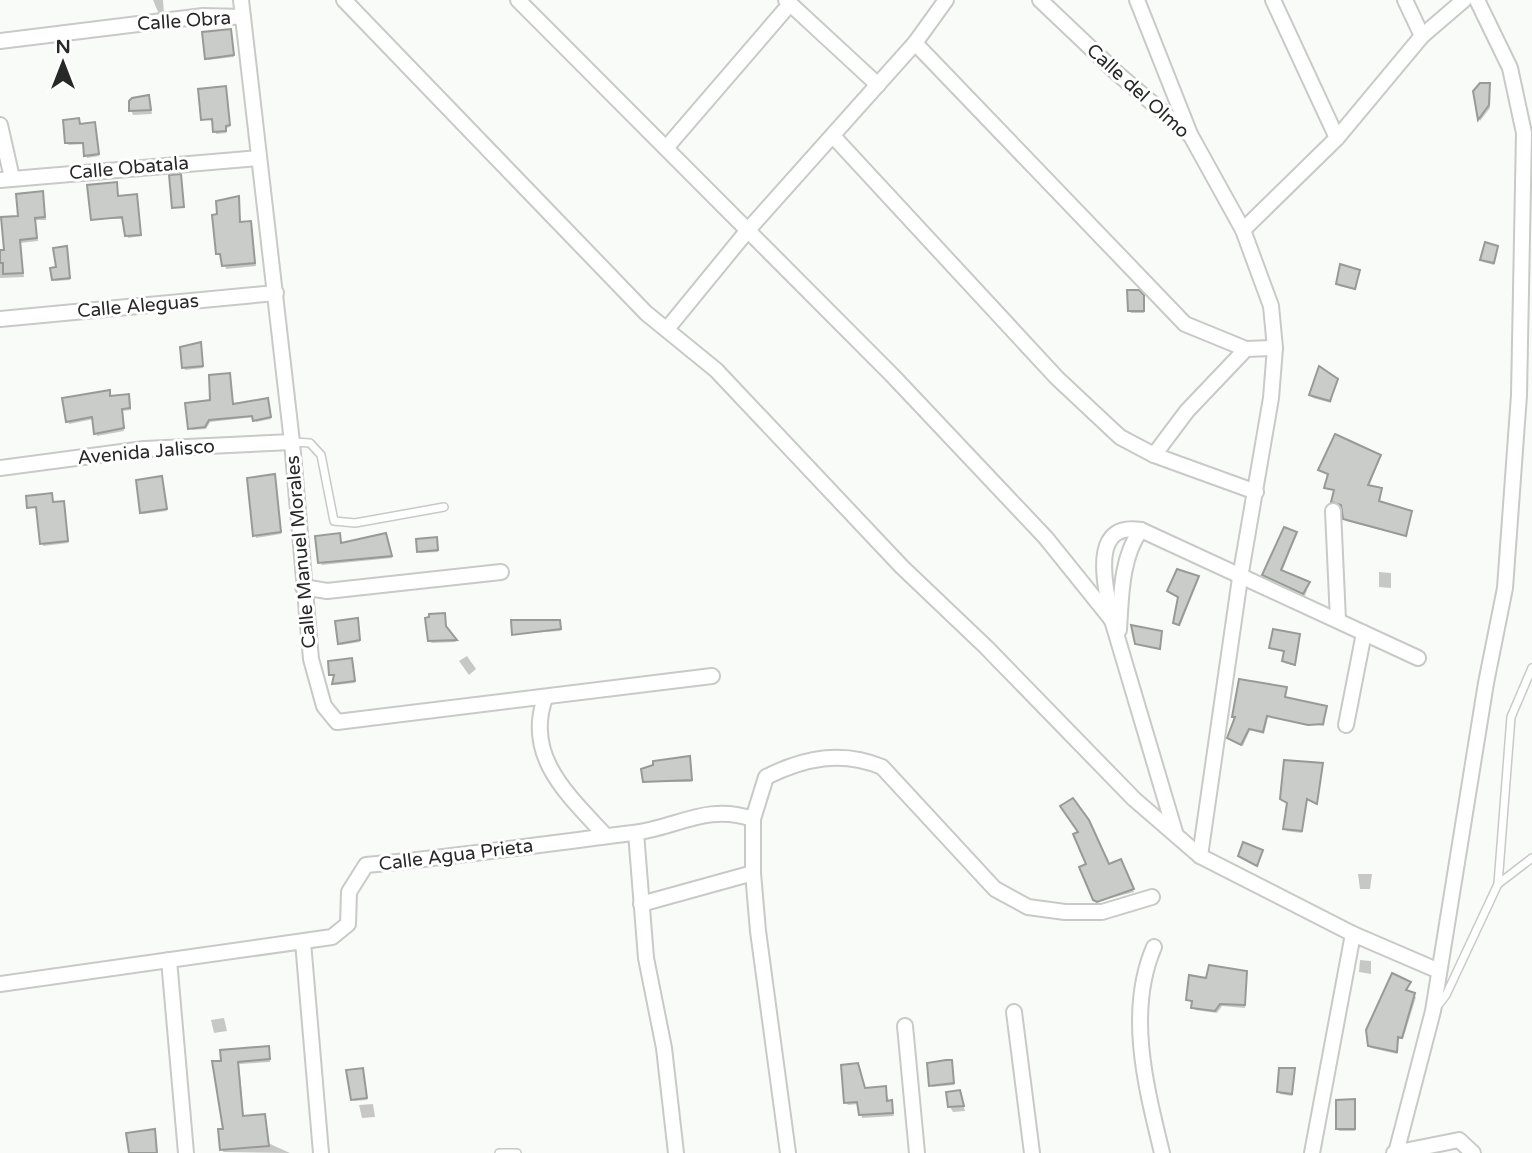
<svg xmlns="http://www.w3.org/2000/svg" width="1532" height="1153" font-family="'Varela Round',sans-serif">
  <rect width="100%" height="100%" fill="#f9fbf8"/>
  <g fill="#0003">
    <polygon points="153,0 163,0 164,13 159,14"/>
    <polygon points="230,31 234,57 208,60 207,58"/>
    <polygon points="1489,85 1490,108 1480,121 1475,91"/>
    <polygon points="226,91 230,127 226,128 226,133 216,134 214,121 203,119"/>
    <polygon points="148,97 152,114 133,115 131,110"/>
    <polygon points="80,126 95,126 99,156 87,158 85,144 68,145"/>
    <polygon points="117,186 118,198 137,198 141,236 128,238 124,219 93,219"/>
    <polygon points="42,193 46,220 35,220 38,241 20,243 24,277 0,278 0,253 6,251 19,217"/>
    <polygon points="238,198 241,224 250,223 252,226 256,266 226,269 223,257 218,254 219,216"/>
    <polygon points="1497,247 1494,265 1483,262 1482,259"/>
    <polygon points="67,250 70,280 55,281 54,279"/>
    <polygon points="1359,271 1356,290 1339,286 1338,284"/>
    <polygon points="1144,299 1144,313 1131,313 1130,311"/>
    <polygon points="200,344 203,368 185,370 184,367"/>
    <polygon points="230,377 233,406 268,402 271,419 256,422 254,417 210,422 206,429 191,430"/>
    <polygon points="1336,380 1331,403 1313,398 1311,395"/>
    <polygon points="109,392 111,398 128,396 130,398 131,410 122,411 124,431 97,436 94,419 69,424 64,399"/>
    <polygon points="1380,457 1369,487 1381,489 1380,503 1411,512 1407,537 1346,521 1343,507 1333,501 1335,491 1326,488 1329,476 1320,470"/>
    <polygon points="162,478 167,511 143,514 142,512"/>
    <polygon points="275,478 281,534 256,538 255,535"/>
    <polygon points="51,495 53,503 65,505 68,543 43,546 38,509 29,507"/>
    <polygon points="1296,534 1282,572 1309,584 1305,596 1264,575"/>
    <polygon points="340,537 341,545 389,542 392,558 321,565"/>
    <polygon points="437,541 438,552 420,553 419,551"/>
    <polygon points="1379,572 1391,573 1391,588 1379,587"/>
    <polygon points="1198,578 1180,626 1176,625 1180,598 1169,591"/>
    <polygon points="444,614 447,629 456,642 431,643"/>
    <polygon points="358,622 360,642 341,645 339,643"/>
    <polygon points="559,622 561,631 514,634"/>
    <polygon points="1161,633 1160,650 1137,643"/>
    <polygon points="1299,636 1295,666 1285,663 1286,653 1271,648"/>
    <polygon points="467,656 476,669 469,675 459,661"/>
    <polygon points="352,662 355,683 335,685 335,676 331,674"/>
    <polygon points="1285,689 1286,699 1326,708 1324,726 1268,717 1264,734 1250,730 1243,746 1230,740 1234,716"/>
    <polygon points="690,760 692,782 645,782"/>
    <polygon points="1322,765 1317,805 1307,800 1302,833 1286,831 1289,804 1282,799"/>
    <polygon points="1080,833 1108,866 1121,861 1134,892 1096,902"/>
    <polygon points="1262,851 1258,867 1240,856"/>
    <polygon points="1358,874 1372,874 1370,889 1360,889"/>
    <polygon points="1360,960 1371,961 1371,974 1359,972"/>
    <polygon points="1246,972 1245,1008 1222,1006 1217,1013 1195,1010 1194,1003 1188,1000 1207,980"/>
    <polygon points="1409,984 1407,992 1416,997 1403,1039 1399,1039 1397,1054 1371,1048 1369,1045"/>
    <polygon points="224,1018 227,1031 214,1033 211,1020"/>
    <polygon points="268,1048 270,1062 239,1064 244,1118 264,1116 268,1143 290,1153 223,1152 222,1063"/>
    <polygon points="952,1064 954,1085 932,1087 931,1085"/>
    <polygon points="1294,1070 1292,1096 1280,1094 1279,1092"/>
    <polygon points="363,1072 367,1100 354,1101 352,1099"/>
    <polygon points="885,1088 894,1116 862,1118 859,1104 848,1105 846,1102 865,1090"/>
    <polygon points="959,1092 965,1111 953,1112 950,1107"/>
    <polygon points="1354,1101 1355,1131 1339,1131 1338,1129"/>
    <polygon points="373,1104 375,1117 362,1118 359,1105"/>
  </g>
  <g fill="#caccc9" stroke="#979a97" stroke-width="2">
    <polygon points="231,29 234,55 205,59 202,32"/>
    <polygon points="1480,83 1490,83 1489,105 1478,120 1473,91"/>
    <polygon points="226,86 230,125 226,126 226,131 213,132 212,119 201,120 198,89"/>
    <polygon points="149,95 151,110 129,111 129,101 132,98"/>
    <polygon points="79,118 80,124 95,122 99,154 84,156 83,143 65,143 63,120"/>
    <polygon points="181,174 184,207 172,208 169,175"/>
    <polygon points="117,182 118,196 137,194 141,235 125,236 122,217 91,220 87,185"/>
    <polygon points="43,191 45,217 35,218 37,238 20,240 23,273 3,274 3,263 0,263 0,250 4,250 1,217 18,216 16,194"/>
    <polygon points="239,196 240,222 251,221 255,263 222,266 220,254 216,254 212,215 217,214 216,201"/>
    <polygon points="1485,242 1498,246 1494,263 1480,260"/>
    <polygon points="67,246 70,278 52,280 50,268 56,267 53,248"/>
    <polygon points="1340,264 1360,270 1355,289 1336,284"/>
    <polygon points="1127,290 1139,290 1144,295 1144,311 1128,311"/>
    <polygon points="201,342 203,366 182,368 180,347"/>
    <polygon points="1319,366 1338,379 1330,401 1309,395"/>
    <polygon points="230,373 233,404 268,398 271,417 253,421 252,416 209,420 205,427 188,429 185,403 210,400 209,375"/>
    <polygon points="110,390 110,396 129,394 130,408 122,409 124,428 94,434 92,417 66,422 62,398"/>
    <polygon points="1335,434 1381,455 1368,485 1382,488 1379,501 1412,511 1406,536 1343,519 1341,505 1331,502 1334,490 1324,488 1328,474 1318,470"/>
    <polygon points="275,474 281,532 253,536 247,478"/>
    <polygon points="162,476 167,509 140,513 136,480"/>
    <polygon points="52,493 53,502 64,501 68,541 40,544 36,507 27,508 26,496"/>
    <polygon points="1284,527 1297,532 1281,570 1310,582 1303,594 1262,575"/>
    <polygon points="340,533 341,543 386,533 392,556 318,563 315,536"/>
    <polygon points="437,537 438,550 417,552 416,539"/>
    <polygon points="1177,569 1199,576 1179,625 1173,623 1178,597 1167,591"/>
    <polygon points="445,613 446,626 457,640 428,641 425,618 429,617 429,614"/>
    <polygon points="358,618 360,640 338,644 335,621"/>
    <polygon points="511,620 560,620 561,629 512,635"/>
    <polygon points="1131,625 1162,631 1160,649 1135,644"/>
    <polygon points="1273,629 1300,634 1295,665 1282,661 1284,651 1269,648"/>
    <polygon points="352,658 355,681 332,684 334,675 329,675 328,661"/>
    <polygon points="1239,679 1287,687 1285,697 1327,706 1323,724 1308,725 1267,716 1263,732 1249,729 1241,745 1227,738 1235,717 1232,717"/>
    <polygon points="690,756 692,780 643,782 641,769 653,765 653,761"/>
    <polygon points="1284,760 1323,763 1317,804 1307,799 1302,831 1283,829 1287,803 1280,799"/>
    <polygon points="1073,798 1089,820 1109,864 1121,859 1134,889 1097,902 1093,900 1079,867 1086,864 1073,834 1078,832 1060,806"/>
    <polygon points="1243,842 1263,850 1257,866 1238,856"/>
    <polygon points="1209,965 1247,971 1245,1005 1220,1004 1215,1011 1191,1008 1192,1001 1186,1000 1189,975 1206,978"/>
    <polygon points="1392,973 1411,982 1406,990 1415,993 1402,1038 1398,1037 1397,1052 1368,1046 1366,1030"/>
    <polygon points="269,1046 270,1059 238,1062 243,1116 265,1114 269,1146 220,1150 218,1129 223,1129 212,1061 221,1061 220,1050"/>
    <polygon points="946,1060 952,1060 954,1083 929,1086 927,1063"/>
    <polygon points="858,1063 865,1088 886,1086 887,1101 892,1100 893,1113 859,1115 857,1102 844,1103 841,1065"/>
    <polygon points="363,1068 367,1098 351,1100 346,1070"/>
    <polygon points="1279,1068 1295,1068 1292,1094 1277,1092"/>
    <polygon points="960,1090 964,1106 948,1107 946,1092"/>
    <polygon points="1355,1099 1355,1129 1336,1129 1336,1100"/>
    <polygon points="155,1129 157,1153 129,1153 126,1133"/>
  </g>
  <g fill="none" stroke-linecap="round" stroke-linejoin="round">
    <g stroke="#c7cac6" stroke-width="10">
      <g id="service">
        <polyline points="293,442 310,443 321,455 334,521 355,523 444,507"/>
        <polyline points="1498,884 1511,717 1532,668"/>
        <polyline points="1436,1008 1446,995 1498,884 1532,858"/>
        <polyline points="499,1153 517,1153"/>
      </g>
    </g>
    <g stroke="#c7cac6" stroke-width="18">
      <g id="minor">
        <polyline points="241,0 292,442 311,659 324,706 337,722 712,676"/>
        <polyline points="344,0 646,313 716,370 902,567 986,647 1134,799 1200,856 1353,934 1439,971"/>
        <polyline points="518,0 892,375 1046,538 1112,620 1175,832"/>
        <polyline points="786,0 878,85"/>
        <polyline points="1040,0 1118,74 1191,136 1243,230 1271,306 1275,348 1271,398 1240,578 1200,856"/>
        <polyline points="1137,0 1190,134"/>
        <polyline points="1273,0 1337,138"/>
        <polyline points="1405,0 1422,36"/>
        <polyline points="0,41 203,16 243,17"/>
        <polyline points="915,43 1185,324 1246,349 1275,348"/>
        <polyline points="0,125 12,178"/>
        <polyline points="833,136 1057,378 1120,437 1154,455 1256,492"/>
        <polyline points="666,148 790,4"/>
        <polyline points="0,180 258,158"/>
        <polyline points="1243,230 1337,138 1422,36 1464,0"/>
        <polyline points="0,319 276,293"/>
        <polyline points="667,329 748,230 915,43 946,0"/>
        <polyline points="1154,455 1187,411 1246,349"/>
        <polyline points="0,468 144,449 292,442"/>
        <polyline points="1333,511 1338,620"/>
        <polyline points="303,587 327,591 501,572"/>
        <path d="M 1111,619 C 1107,589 1087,521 1141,530 L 1418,658"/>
        <path d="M 1119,630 C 1121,598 1121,556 1141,530"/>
        <path d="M 545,698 C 524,757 569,796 606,836"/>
        <polyline points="1346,725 1364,633"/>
        <polyline points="636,833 646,958 664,1048 676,1153"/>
        <polyline points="641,904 753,873"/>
        <polyline points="303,942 321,1153"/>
        <path d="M 1154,947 C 1126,1012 1146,1087 1162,1153"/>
        <polyline points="169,960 186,1153"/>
        <path d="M 0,984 L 332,937 L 348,924 L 349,892 L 366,865 C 455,857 544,844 633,833 C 677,828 706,803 753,819"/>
        <polyline points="1014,1012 1032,1153"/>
        <polyline points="905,1026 917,1153"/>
        <path d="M 788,1153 L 758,931 L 753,873 L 753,819 L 766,777 C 804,758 842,750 882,767 L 995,889 L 1028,907 L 1065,912 L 1102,912 L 1152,897"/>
        <polyline points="1312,1153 1353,934"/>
        <polyline points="1394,1153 1459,1140 1473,1153"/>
        <polyline points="1396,1153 1433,1011 1486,683 1505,588 1519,395 1524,133 1510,68 1477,0"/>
      </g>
    </g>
    <use href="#service" stroke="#fff" stroke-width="7"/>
    <use href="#minor" stroke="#fff" stroke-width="14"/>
  </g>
  <g text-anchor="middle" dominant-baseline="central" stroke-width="6" stroke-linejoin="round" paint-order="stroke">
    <g font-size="19" fill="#272827" stroke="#fff">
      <text transform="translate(184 21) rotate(-4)">Calle Obra</text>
      <text transform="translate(1138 91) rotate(42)">Calle del Olmo</text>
      <text transform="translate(129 168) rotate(-5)">Calle Obatala</text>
      <text transform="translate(138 306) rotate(-5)">Calle Aleguas</text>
      <text transform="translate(146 452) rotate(-5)">Avenida Jalisco</text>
      <text transform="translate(301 552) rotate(-95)">Calle Manuel Morales</text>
      <text transform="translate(456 855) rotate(-7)">Calle Agua Prieta</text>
    </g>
  </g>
  <g transform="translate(63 63)" stroke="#ffffff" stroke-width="5" paint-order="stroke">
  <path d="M0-5L12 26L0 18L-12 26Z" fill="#272827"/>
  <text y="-10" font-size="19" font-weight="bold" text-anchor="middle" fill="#272827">N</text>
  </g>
</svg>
